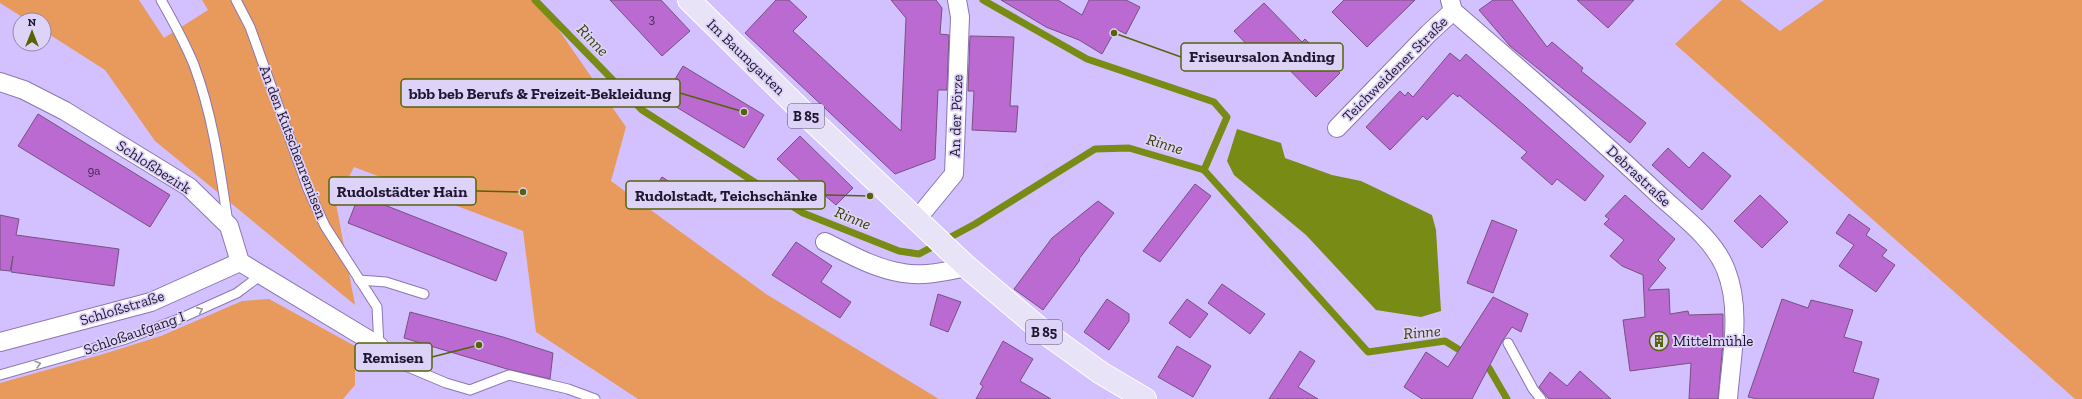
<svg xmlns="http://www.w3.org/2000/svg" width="2082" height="399" font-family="'Zilla Slab',serif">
  <rect width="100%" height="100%" fill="#d3c0ff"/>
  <g fill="#e79a5b">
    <polygon points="0,0 139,0 164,38 208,10 202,0 538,0 626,127 611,181 766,294 939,399 638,399 536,332 523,231 354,167 336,203 355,305 155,141 105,70 44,31 44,20 27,20 0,3"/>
    <polygon points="1722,0 1740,0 1780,31 1824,0 2082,0 2082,399 2075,399 1675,44"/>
    <polygon points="269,299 355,346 355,385 343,399 0,399 0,383 100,355 161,336 242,301"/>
  </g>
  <polygon fill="#788b14" points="1237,129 1281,143 1285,158 1332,175 1361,181 1432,215 1436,230 1441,311 1421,317 1376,310 1306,235 1234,175 1227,161"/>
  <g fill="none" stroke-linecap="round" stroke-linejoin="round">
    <g stroke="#788b14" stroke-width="7">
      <polyline points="535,0 642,110 803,213 899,251 919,254 975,224 1095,149 1129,148 1204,170 1368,352 1445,341 1466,354"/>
      <polyline points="983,0 1087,59 1214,102 1227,117 1204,170"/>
      <polyline points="1482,364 1489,368 1507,399"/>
    </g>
  </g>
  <g fill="#ba6ad0" stroke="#775182">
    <polygon points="610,0 661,0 690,31 662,56"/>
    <polygon points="776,0 789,0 807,17 793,31 901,131 906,18 891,0 936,0 942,8 940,34 949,35 947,90 938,90 935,159 895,174 745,33"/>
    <polygon points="1001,0 1058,0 1082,15 1089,0 1126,0 1140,7 1126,34 1116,29 1102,54 1079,40 1046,27"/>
    <polygon points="1344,0 1415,0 1367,47 1332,12"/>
    <polygon points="1493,0 1512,0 1547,47 1552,42 1583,68 1581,71 1646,123 1630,143 1510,46 1479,10"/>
    <polygon points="1577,0 1634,0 1608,28"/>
    <polygon points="1264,3 1302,42 1305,39 1340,73 1316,97 1266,46 1257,55 1234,31"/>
    <polygon points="970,36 1014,37 1010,106 1018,106 1016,132 972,130 974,91 968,91"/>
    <polygon points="1450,53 1460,61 1466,54 1604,176 1585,201 1557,179 1552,185 1521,158 1527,152 1459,95 1458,97 1453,93 1427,120 1423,116 1390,150 1366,127 1400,91 1405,96 1408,92 1413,97"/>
    <polygon points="683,66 764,115 744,148 663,99"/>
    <polygon points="38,114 170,195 150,227 18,146"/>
    <polygon points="800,136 853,188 836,205 822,193 818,197 777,159"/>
    <polygon points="1668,148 1689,168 1703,152 1731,176 1702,210 1652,165"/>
    <polygon points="662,177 687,193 676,208 652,192"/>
    <polygon points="1195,184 1211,196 1160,262 1143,251"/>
    <polygon points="359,195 507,253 496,281 348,223"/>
    <polygon points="1625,195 1675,239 1658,260 1666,268 1648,290 1669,289 1670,314 1688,311 1689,315 1723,314 1723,342 1718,399 1689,399 1691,363 1630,371 1623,320 1645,317 1643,275 1622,266 1610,256 1624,240 1604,224 1609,219 1605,216"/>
    <polygon points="1760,195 1788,222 1762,248 1734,221"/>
    <polygon points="1098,201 1114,213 1079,259 1080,260 1043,310 1014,289 1052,238"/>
    <polygon points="1849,214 1870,229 1866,235 1887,250 1882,256 1895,265 1876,292 1839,266 1854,245 1836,233"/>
    <polygon points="0,215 19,219 16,235 119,249 114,286 11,272 13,256 10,271 0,270"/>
    <polygon points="1492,220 1517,230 1493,293 1467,283"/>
    <polygon points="796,242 832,266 821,282 851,302 840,318 772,275"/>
    <polygon points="1222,284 1265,314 1250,334 1208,303"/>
    <polygon points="938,294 961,302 948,332 930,325"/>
    <polygon points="1493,297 1528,314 1521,332 1512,327 1503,340 1472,399 1422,399 1404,387 1426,352 1448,367"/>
    <polygon points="1107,299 1129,314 1129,321 1109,350 1084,332"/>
    <polygon points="1187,299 1208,314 1190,338 1169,323"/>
    <polygon points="1782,299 1808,308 1811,300 1853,310 1844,337 1862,342 1853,372 1879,379 1873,399 1758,399 1748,397"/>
    <polygon points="410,312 503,337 553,353 550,379 507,369 404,338"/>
    <polygon points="1003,341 1033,359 1020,381 1051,399 976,399 983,386 980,384"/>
    <polygon points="1177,346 1211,366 1193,397 1158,377"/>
    <polygon points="1300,351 1315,361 1298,387 1318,399 1269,399"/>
    <polygon points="1580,371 1611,399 1549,399 1539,387 1550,372 1567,386"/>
  </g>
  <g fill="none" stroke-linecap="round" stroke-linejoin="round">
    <g stroke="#8b77b2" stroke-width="11">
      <g id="service">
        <path d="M 161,0 C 173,21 185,43 194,65 C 213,116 220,169 228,223"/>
        <polyline points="236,0 250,27 308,189 325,226 377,307 379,346 401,364 446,383 470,390 509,375 568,389 595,399"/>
        <polyline points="359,280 386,282 424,294"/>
        <polyline points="1508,343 1533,389 1541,399"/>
        <polyline points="0,375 123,340 179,319 237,293 261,275"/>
      </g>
    </g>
    <g stroke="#8b77b2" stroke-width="20">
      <g id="minor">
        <path d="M 1450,0 L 1453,11 C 1522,71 1592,131 1658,194 C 1682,216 1714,239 1726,270 C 1742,310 1731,358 1728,399"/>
        <polyline points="0,82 24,90 65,111 189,187 229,226 240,262 379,346"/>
        <polyline points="1337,128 1429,33 1453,11"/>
        <polyline points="917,219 954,174 960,17 957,0"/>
        <path d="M 825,242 C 850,254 875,269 903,273 C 924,277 946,271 967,267"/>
        <polyline points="0,342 151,302 240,262"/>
      </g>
    </g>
    <g stroke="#fff" stroke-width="24">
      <polyline id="primary" points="689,0 805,114 967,267 1040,329 1101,373 1145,399"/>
    </g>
    <use href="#service" stroke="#fff" stroke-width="9"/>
    <use href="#minor" stroke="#fff" stroke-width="18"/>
    <use href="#primary" stroke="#e9e3f8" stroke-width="22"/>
  </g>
  <defs><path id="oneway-chevron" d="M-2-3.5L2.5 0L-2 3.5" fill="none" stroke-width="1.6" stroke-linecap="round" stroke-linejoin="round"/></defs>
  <g stroke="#9a97a1">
    <use href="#oneway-chevron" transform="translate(200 310) rotate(-24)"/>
    <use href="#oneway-chevron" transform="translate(38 364) rotate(-16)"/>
  </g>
  <defs>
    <g id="building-ring" transform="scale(1)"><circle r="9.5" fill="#ddd2f8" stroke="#566307" stroke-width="1.5"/><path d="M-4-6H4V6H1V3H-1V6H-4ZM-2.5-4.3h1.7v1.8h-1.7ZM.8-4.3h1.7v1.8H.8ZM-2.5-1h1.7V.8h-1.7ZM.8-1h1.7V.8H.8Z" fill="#566307"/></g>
  </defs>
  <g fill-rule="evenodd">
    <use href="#building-ring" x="1659" y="341"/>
  </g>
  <g text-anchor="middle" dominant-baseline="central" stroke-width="3.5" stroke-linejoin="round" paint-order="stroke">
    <g font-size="13" fill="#462c56">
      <text x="652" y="18">3</text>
      <text x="94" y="170">9a</text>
    </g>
    <g fill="#ddd2f8" stroke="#584f6b" stroke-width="1">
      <rect x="788" y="104" width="36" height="24" rx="3"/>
      <rect x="1026" y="320" width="36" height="24" rx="3"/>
    </g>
    <g font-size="14" font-weight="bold" fill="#1f172e">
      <text x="806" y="116">B 85</text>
      <text x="1044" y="332">B 85</text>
    </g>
    <g font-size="15" fill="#1f172e" stroke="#ddd2f8">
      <text transform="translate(746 57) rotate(44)">Im Baumgarten</text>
      <text transform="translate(1395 69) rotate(-45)">Teichweidener Straße</text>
      <text transform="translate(956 116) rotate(-88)">An der Pörze</text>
      <text transform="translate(293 142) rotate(69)">An den Kutschenremisen</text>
      <text transform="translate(154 167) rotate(33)">Schloßbezirk</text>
      <text transform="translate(1639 176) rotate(43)">Debrastraße</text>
      <text transform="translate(122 308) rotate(-17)">Schloßstraße</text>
      <text transform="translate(134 333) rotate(-19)">Schloßaufgang I</text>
    </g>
    <g font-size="15" fill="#1f172e" stroke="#ddd2f8" text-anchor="start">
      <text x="1673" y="341">Mittelmühle</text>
    </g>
    <g font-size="16" font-style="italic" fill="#374004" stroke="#ddd2f8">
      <text transform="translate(593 40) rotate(46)">Rinne</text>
      <text transform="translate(1165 144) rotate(17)">Rinne</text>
      <text transform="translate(853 218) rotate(22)">Rinne</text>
      <text transform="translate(1422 332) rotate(-5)">Rinne</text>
    </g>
  </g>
  <path fill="none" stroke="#566307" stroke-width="1.5" d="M1114 33L1181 57M744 112L680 93M523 192L476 191M870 196L825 195M479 345L432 357"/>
  <g fill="#566307" stroke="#ddd2f8" stroke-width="1.5">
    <circle cx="1114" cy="33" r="4"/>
    <circle cx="744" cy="112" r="4"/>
    <circle cx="523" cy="192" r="4"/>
    <circle cx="870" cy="196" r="4"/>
    <circle cx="479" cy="345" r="4"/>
  </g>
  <g fill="#ddd2f8" stroke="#566307" stroke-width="1.5">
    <rect x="1181" y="43" width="162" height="28" rx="4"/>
    <rect x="401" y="79" width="279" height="28" rx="4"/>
    <rect x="329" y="177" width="147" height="28" rx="4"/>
    <rect x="626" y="181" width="199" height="28" rx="4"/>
    <rect x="355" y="343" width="77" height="28" rx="4"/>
  </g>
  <g font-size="16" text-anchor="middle" font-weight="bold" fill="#1f172e">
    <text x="1262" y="62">Friseursalon Anding</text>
    <text x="540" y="99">bbb beb Berufs &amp; Freizeit-Bekleidung</text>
    <text x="402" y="197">Rudolstädter Hain</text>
    <text x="726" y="201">Rudolstadt, Teichschänke</text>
    <text x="393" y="363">Remisen</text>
  </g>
  <g transform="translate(32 32)"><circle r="19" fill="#ddd2f8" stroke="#9187a7"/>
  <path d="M0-3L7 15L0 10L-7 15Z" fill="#566307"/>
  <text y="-6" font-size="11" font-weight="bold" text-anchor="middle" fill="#1f172e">N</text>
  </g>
</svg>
